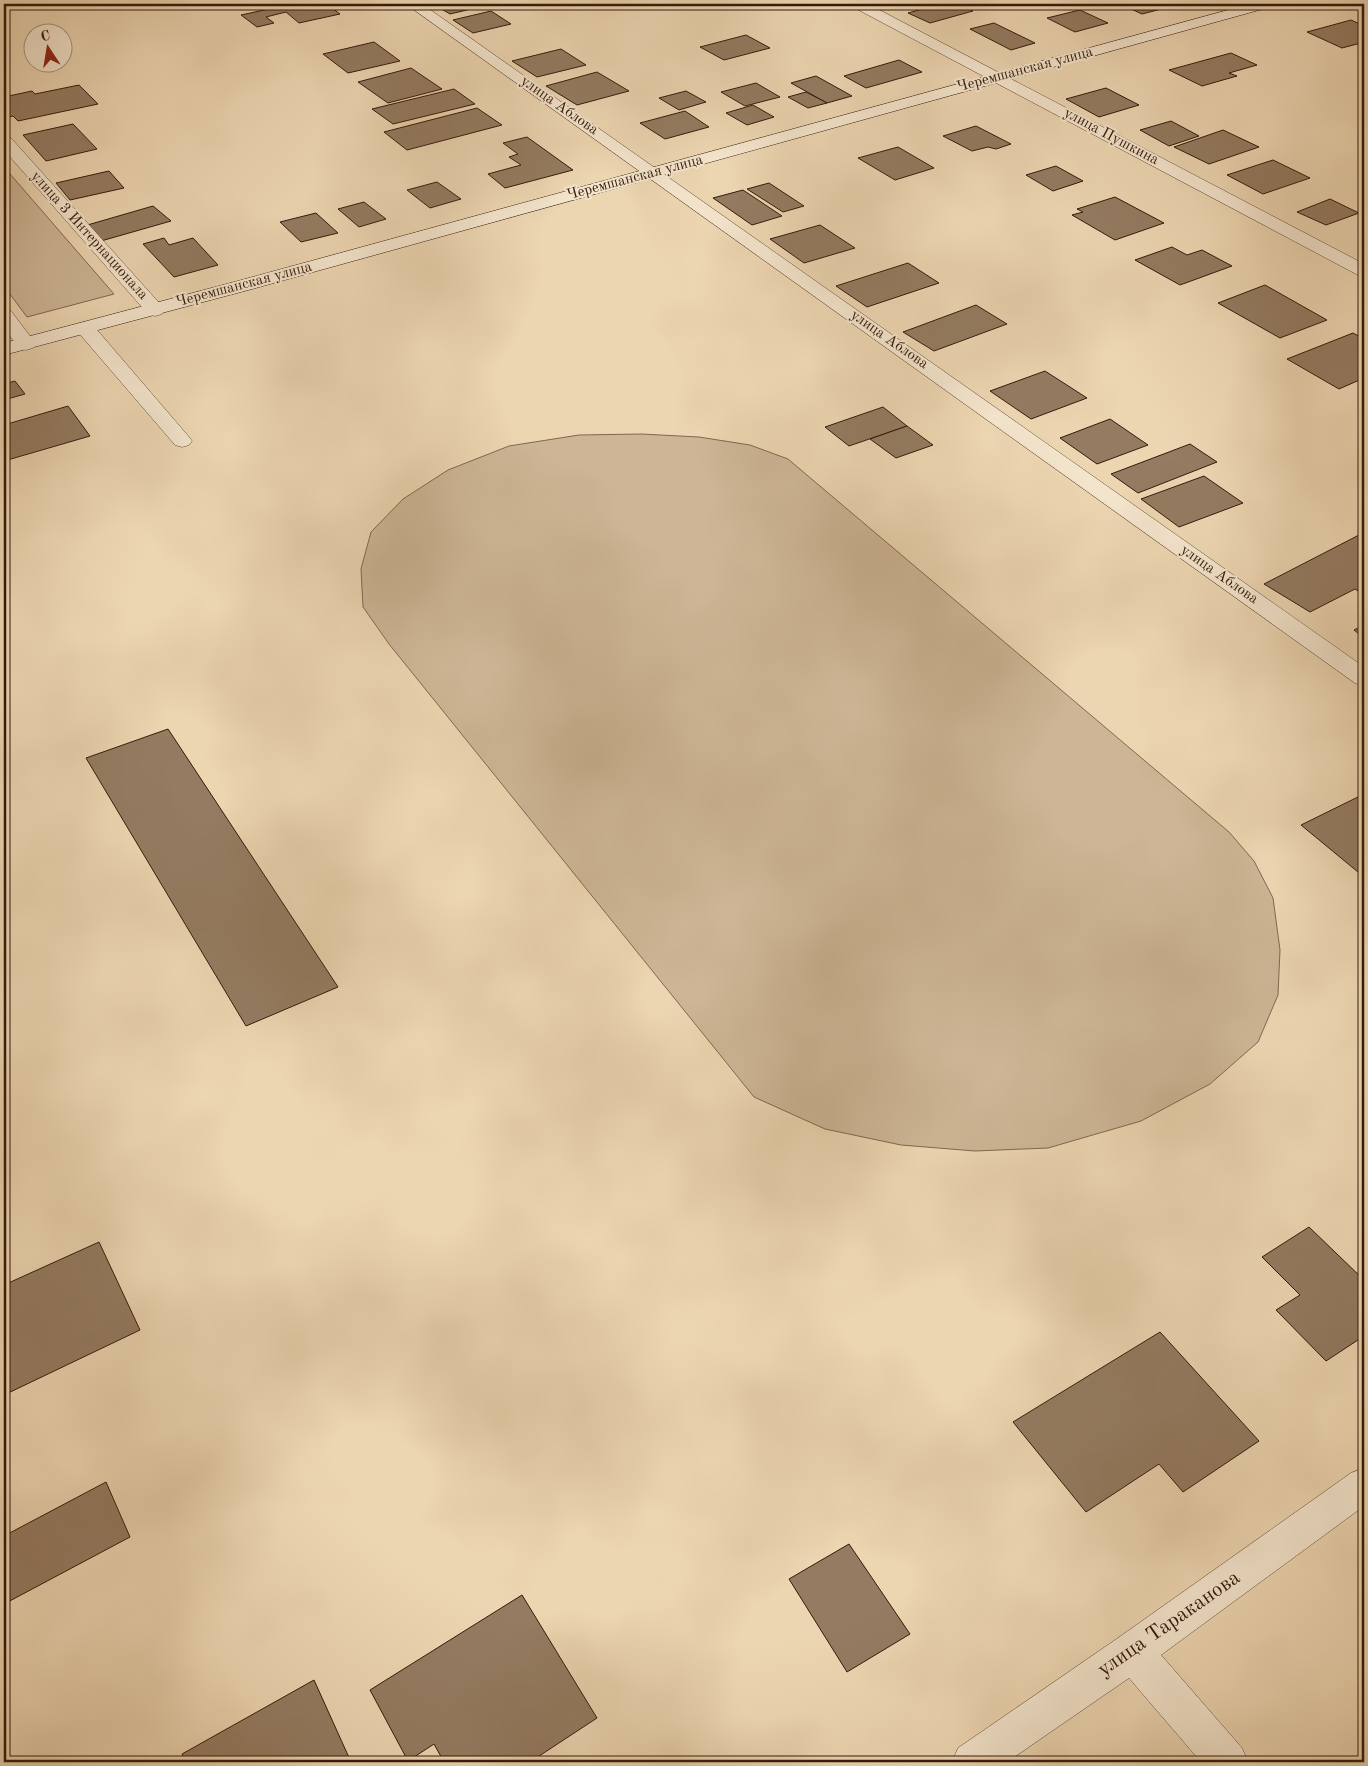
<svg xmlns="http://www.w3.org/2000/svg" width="1368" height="1766" font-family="'Old Standard TT',serif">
  <rect width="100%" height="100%" fill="#ecd5b1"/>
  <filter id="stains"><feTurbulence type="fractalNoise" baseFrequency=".004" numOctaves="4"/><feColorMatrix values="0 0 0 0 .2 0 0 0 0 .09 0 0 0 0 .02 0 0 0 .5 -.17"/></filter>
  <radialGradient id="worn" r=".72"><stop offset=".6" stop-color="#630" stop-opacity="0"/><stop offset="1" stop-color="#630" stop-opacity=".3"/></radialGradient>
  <g fill="#cdb595" stroke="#806850">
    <polygon points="4,167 114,294 27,317 4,286"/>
    <polygon points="641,434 699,437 750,445 788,459 1229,832 1254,861 1273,898 1280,950 1278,995 1258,1042 1210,1084 1141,1121 1048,1148 975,1151 901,1145 825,1129 754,1097 389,644 363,607 361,569 371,532 403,499 448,470 509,446 579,435"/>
  </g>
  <g fill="#947b61" stroke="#341a0a">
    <polygon points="257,4 289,4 263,9"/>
    <polygon points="292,4 327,4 340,14 299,23 286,12 266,17 274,23 257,27 241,15"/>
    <polygon points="433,4 481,4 484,6 450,14"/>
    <polygon points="941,4 958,4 973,11 930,23 908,13"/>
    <polygon points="1120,4 1161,4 1169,7 1142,14"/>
    <polygon points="1080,10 1108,23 1075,32 1047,18"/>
    <polygon points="491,11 511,24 473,33 453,20"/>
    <polygon points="1351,20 1364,26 1364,47 1357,44 1342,48 1307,32"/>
    <polygon points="994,23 1035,43 1011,50 970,29"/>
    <polygon points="746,35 770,48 724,60 700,47"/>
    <polygon points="374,42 400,61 348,73 323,54"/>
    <polygon points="561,49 586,65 537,77 512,61"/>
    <polygon points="1231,53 1257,65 1229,73 1237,76 1202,86 1169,70"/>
    <polygon points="899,60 922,72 866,88 844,76"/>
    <polygon points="411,68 442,89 388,103 358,82"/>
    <polygon points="597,72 629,91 577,105 546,86"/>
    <polygon points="816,76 852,96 827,103 791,83"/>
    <polygon points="756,83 780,97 745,106 721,92"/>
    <polygon points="79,85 98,104 18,121 13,116 4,118 4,97 32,91 35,94"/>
    <polygon points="1106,88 1139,105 1099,117 1066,99"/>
    <polygon points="454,89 475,104 393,124 372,109"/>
    <polygon points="686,91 706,102 679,110 659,98"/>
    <polygon points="806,92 827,103 808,108 788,97"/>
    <polygon points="753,105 774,117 747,125 726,113"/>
    <polygon points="477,108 502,125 407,150 384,132"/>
    <polygon points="685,111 709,127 665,139 640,123"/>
    <polygon points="1171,121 1199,136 1169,146 1140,130"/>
    <polygon points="73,124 97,149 46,161 23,135"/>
    <polygon points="976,126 1011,144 996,149 988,147 972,151 943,136"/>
    <polygon points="1223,130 1259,147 1209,164 1174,147"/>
    <polygon points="527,137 573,170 505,188 488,174 521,165 509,157 518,154 503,143"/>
    <polygon points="898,147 934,168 895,180 858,158"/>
    <polygon points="1273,160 1310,178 1263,194 1227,175"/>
    <polygon points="1056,166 1083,181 1053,191 1026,175"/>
    <polygon points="109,171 124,188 70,200 56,183"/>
    <polygon points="437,182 461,199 430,208 407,190"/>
    <polygon points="769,183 804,206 783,212 747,189"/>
    <polygon points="743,190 782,216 752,225 713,198"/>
    <polygon points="1115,197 1164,223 1115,240 1072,215 1083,212 1077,209"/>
    <polygon points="1330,199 1359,213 1326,225 1297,212"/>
    <polygon points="364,202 386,219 359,227 338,209"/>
    <polygon points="153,206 171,221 101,241 84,226"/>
    <polygon points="316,213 338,233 301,242 280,222"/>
    <polygon points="820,225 855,248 804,263 770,239"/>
    <polygon points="164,238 169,245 193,238 218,265 174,277 143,244"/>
    <polygon points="1172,247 1187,255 1202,250 1232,266 1180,285 1135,260"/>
    <polygon points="908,263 939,283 867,307 836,286"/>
    <polygon points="1265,285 1327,320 1280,338 1218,303"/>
    <polygon points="976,305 1007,324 934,351 903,332"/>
    <polygon points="1353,333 1364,339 1364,378 1339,389 1287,359"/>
    <polygon points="1045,371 1087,398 1031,419 990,391"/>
    <polygon points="15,381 25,394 4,400 4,384"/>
    <polygon points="68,406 90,436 4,461 4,425"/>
    <polygon points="883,407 907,426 849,446 825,427"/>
    <polygon points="1110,419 1148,445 1097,464 1060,438"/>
    <polygon points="907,426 933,445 896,458 870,439"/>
    <polygon points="1190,444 1217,462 1138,493 1111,474"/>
    <polygon points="1204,476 1243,503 1179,527 1141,499"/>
    <polygon points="1359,535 1364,538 1364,595 1355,589 1310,612 1264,584"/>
    <polygon points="1364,625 1364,638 1354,630"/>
    <polygon points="168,729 338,987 246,1026 86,758"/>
    <polygon points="1364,794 1364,877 1301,825"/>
    <polygon points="1309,1227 1364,1280 1364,1336 1326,1361 1276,1310 1300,1295 1262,1257"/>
    <polygon points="99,1242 140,1330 4,1395 4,1285"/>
    <polygon points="1160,1332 1259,1441 1183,1492 1159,1464 1086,1512 1013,1422"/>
    <polygon points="106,1482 130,1537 4,1604 4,1536"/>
    <polygon points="849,1544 910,1634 847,1672 789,1579"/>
    <polygon points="522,1595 597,1718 530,1762 444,1762 434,1744 408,1761 370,1690"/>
    <polygon points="314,1680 351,1762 186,1762 182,1754"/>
  </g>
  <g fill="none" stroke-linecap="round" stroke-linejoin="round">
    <g stroke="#624934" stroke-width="1">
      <polygon id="service" points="85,322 92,324 189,437 192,441 189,445 182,447 175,445 78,332 75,328 78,324"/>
    </g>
    <g stroke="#624934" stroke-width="1">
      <g id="minor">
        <polygon points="406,4 422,4 1364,667 1364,686 1355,683"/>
        <polygon points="851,4 868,4 1364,264 1364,276 1358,275 853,7"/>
        <polygon points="4,135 10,137 162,306 164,310 162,314 155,316 148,314 4,150"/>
        <polygon points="4,309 11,311 33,340 36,344 33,348 26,350 19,348 4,328"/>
        <polygon points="1364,1468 1364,1506 1161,1655 1242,1748 1248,1762 1201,1762 1129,1678 1007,1762 952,1762 958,1748 1118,1638 1351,1473"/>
      </g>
    </g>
    <g stroke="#341a0a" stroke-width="1">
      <polygon id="secondary" points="1250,4 1272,4 1270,7 252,289 4,355 4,343 238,281"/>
    </g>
    <use href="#service" fill="#f3e4cc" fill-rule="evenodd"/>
    <use href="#minor" fill="#f3e4cc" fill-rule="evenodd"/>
    <use href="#secondary" fill="#f3e4cc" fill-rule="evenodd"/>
  </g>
  <g text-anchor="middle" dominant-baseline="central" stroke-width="4" stroke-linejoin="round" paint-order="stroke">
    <g font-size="15" fill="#341a0a" stroke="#f3e4cc">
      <text transform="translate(1025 70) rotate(-15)">Черемшанская улица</text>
      <text transform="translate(559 106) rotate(35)">улица Аблова</text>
      <text transform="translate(1111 137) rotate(28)">улица Пушкина</text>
      <text transform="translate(635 178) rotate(-15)">Черемшанская улица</text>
      <text transform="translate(89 236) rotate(48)">улица 3 Интернационала</text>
      <text transform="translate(244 285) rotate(-15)">Черемшанская улица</text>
      <text transform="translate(889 340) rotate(35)">улица Аблова</text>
      <text transform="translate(1219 575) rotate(35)">улица Аблова</text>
    </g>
    <g font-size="21" fill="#341a0a" stroke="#f3e4cc">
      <text transform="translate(1169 1624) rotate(-35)">улица Тараканова</text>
    </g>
  </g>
  <rect width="1368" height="1766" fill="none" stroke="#ecd5b1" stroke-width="20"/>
  <rect x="5" y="5" width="1358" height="1756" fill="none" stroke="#341a0a" stroke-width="2.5"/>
  <rect x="10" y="10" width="1348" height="1746" fill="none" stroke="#341a0a"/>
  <g transform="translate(48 48) rotate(348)"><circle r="24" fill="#f3e4cc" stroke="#a7937e"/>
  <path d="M0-4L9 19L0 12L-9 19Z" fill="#8f2418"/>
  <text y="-8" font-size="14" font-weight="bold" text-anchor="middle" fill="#341a0a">С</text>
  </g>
  <rect width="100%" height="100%" filter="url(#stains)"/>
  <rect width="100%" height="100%" fill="url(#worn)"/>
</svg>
